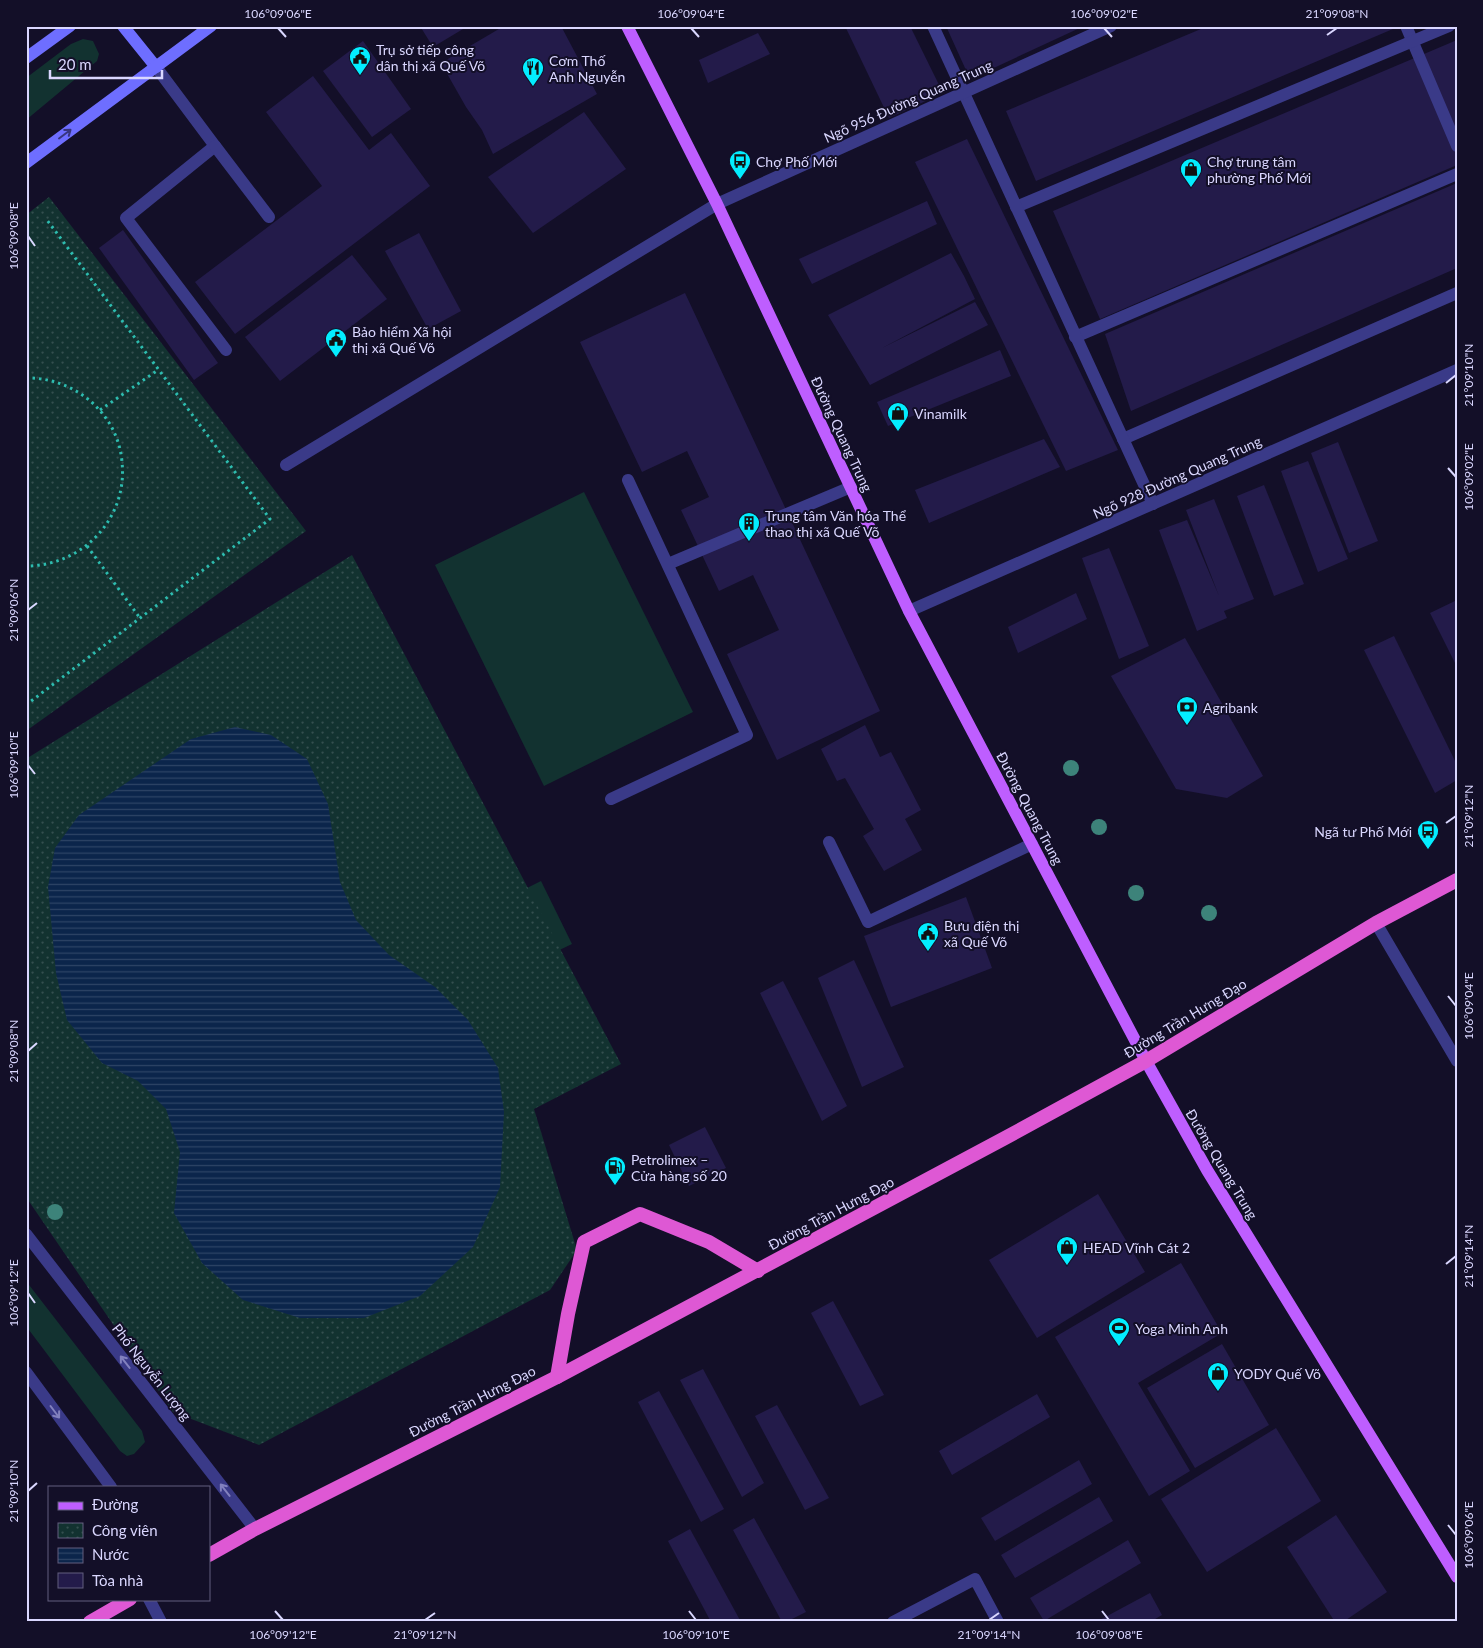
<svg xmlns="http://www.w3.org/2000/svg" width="1483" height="1648" font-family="Lato,sans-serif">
  <defs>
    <pattern id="park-dots" width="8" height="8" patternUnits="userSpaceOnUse" patternTransform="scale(1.25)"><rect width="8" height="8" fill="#123230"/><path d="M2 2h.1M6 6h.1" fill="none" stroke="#344f4f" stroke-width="1.8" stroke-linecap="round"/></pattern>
    <pattern id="water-rules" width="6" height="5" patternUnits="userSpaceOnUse" patternTransform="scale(1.25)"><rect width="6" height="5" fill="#0b254b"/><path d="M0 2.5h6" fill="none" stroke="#2e4466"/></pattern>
  </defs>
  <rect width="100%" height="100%" fill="#130f28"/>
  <g fill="#123230">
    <polygon points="83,39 93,41 99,54 97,61 26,120 26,78 71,44"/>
    <polygon points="584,492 693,712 544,786 435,565"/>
    <polygon points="541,881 572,944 547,956 487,908"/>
    <polygon points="26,1281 142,1431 145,1442 134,1454 127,1456 120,1451 26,1326"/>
  </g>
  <g fill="url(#park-dots)">
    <polygon points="49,197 306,531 26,731 26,215"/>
    <polygon points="352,555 621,1064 534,1109 577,1250 550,1290 259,1445 173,1412 26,1197 26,759"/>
  </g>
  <polygon fill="url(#water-rules)" points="235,727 271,735 307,759 328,804 340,882 356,920 389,955 435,987 468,1020 498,1068 504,1112 500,1187 473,1247 420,1296 364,1318 300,1318 243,1300 202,1263 174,1213 180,1152 166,1109 138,1081 102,1063 67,1020 56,973 48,887 55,848 79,815 191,739"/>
  <g fill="#231b4a">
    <polygon points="420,26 468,26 433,47"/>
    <polygon points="504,26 561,26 597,94 493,154 482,130 466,107 441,63"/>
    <polygon points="845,26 910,26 943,93 889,118"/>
    <polygon points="946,26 1084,26 970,79"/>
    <polygon points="1208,26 1400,26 1036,181 1006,111"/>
    <polygon points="758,33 770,54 708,83 699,60"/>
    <polygon points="1457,40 1457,165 1100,319 1053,211"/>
    <polygon points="363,41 411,109 372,137 323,71"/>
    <polygon points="313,76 369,150 391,133 430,186 235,334 195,282 322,186 266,112"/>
    <polygon points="584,112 626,169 533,233 488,177"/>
    <polygon points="967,139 1118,450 1066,471 915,162"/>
    <polygon points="1457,183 1457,268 1131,411 1105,334"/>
    <polygon points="927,201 937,224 812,284 799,259"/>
    <polygon points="123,230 218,363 194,380 99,248"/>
    <polygon points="419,233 461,311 428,329 385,251"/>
    <polygon points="951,253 964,276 975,299 882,348 975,302 988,325 870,385 828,315"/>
    <polygon points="352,255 387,299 280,381 245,337"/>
    <polygon points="685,293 880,711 777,760 727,654 779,630 753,575 719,591 681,510 709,497 687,451 642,472 580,342"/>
    <polygon points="1000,350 1011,376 888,426 877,402"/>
    <polygon points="1044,439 1060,467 929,523 915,490"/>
    <polygon points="1338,442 1378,541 1349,553 1311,453"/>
    <polygon points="1308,461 1348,559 1318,572 1281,471"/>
    <polygon points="1264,485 1304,584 1274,596 1237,496"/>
    <polygon points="1214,499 1254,599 1224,611 1227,618 1197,631 1159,530 1187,520 1219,596 1186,510"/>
    <polygon points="1109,548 1149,646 1119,659 1082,558"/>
    <polygon points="1076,593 1087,619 1018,653 1008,627"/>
    <polygon points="1457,600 1457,667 1430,613"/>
    <polygon points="1394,636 1457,765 1457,780 1435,793 1364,650"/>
    <polygon points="1185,638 1263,776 1227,798 1176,789 1111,676"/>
    <polygon points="865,725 880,757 891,752 921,810 905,819 922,850 884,871 863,836 874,829 845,778 837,781 821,749"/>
    <polygon points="966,897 992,968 891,1007 864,936"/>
    <polygon points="854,960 904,1067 862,1087 818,978"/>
    <polygon points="783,981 847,1106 822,1121 760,993"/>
    <polygon points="705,1127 726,1168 689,1186 669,1145"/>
    <polygon points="1098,1194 1145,1272 1037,1338 989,1260"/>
    <polygon points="1181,1263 1222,1333 1138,1383 1190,1471 1149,1496 1055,1337"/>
    <polygon points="833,1301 884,1395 860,1406 811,1313"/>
    <polygon points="1222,1344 1269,1425 1195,1468 1147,1388"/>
    <polygon points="703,1369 764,1483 742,1497 680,1380"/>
    <polygon points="659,1391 724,1509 701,1522 638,1402"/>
    <polygon points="1037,1394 1050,1417 952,1475 939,1451"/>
    <polygon points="777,1405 829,1498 805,1510 755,1416"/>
    <polygon points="1276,1428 1321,1501 1207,1572 1161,1499"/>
    <polygon points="1079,1460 1092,1484 995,1541 981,1518"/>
    <polygon points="1099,1497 1113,1521 1015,1578 1001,1555"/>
    <polygon points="1336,1515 1387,1592 1343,1622 1335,1622 1287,1547"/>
    <polygon points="754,1518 806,1612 786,1622 782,1622 733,1530"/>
    <polygon points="690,1529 741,1622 711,1622 668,1541"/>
    <polygon points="1128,1540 1141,1563 1044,1621 1030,1598"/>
    <polygon points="1150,1593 1162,1615 1150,1622 1096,1622"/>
  </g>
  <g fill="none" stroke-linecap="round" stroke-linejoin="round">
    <g stroke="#2dbcaf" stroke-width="3" stroke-dasharray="2.5 4" stroke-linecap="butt">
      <path d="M 26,378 C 74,377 118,413 122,462 C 128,519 82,566 26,566"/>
      <polyline points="100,410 158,370"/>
      <polyline points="87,546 140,618"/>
      <polyline points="26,705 270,519 47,220"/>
    </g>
    <g stroke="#3a3a88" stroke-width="12">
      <polyline points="1406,26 1457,146"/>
      <polyline points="156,67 215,146 126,218 226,350"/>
      <polyline points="215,146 269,217"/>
      <polyline points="1016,207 1449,26"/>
      <polyline points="1075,337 1457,174"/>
      <polyline points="1123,439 1457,293"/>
      <polyline points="668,564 851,487"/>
      <polyline points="611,799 747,735 628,480"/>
      <polyline points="829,842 868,922 1032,844"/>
    </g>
    <g stroke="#3a3a88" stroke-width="12">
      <polyline points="933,26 1153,504"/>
      <polyline points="286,465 717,204 1111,26"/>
      <polyline points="909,611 1457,370"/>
      <polyline points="1376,923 1457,1061"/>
      <polyline points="149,1599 161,1622"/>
      <polyline points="893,1622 975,1579 998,1622"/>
    </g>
    <g stroke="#3a3a88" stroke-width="12">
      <polyline points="26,1234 255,1529"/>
      <polyline points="26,1372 111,1487"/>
    </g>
    <g stroke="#6e6eff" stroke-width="12">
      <polyline points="123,26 156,67"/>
      <polyline points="26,58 70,26"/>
      <polyline points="26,163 211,26"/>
    </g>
    <polyline stroke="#be5eff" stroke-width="12" points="627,26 717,204 909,611 1146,1061 1207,1170 1457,1577"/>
    <g stroke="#de58d4" stroke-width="14">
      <polyline points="557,1377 568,1314 584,1242 640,1214 709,1242 758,1271"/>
      <polyline points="209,1555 255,1529 557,1377 1005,1138 1146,1061 1376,923 1457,880"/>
      <polyline points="90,1622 130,1599"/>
    </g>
  </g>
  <g fill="#3d837a">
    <circle cx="1071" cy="768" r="8"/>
    <circle cx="1099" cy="827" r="8"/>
    <circle cx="1136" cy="893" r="8"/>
    <circle cx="1209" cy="913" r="8"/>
    <circle cx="55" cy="1212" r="8"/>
  </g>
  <defs><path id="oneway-shaft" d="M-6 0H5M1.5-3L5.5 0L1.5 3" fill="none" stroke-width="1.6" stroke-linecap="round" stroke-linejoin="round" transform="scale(1.25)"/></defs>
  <use stroke="#37357e" href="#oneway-shaft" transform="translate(65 134) rotate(-37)"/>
  <g stroke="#8281be">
    <use href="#oneway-shaft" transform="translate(125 1362) rotate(-128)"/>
    <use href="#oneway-shaft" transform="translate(55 1412) rotate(53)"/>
    <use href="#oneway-shaft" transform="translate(225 1490) rotate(-128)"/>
  </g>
  <path fill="none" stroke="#dad7ff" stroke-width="2" d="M 278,28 L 286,37M 691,28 L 699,37M 1104,28 L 1112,37M 1327,35 L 1337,28M 28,236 L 35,246M 1446,383 L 1456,375M 1448,468 L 1456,477M 28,610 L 37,603M 28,765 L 35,774M 1446,823 L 1456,816M 1448,996 L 1456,1006M 28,1051 L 37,1043M 1446,1264 L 1456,1256M 28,1293 L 35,1303M 28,1491 L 37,1483M 1448,1525 L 1456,1535M 275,1611 L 283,1620M 689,1611 L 696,1620M 1102,1611 L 1109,1620M 425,1620 L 435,1613M 989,1620 L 999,1613"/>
  <defs>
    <g id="civic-pin" transform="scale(1.125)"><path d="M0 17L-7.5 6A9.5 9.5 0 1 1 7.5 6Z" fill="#03edff" stroke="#130f28"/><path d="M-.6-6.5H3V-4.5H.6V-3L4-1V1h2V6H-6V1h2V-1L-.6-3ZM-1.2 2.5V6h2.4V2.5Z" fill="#111"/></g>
    <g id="restaurant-pin" transform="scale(1.125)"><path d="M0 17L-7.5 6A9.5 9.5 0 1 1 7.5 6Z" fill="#03edff" stroke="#130f28"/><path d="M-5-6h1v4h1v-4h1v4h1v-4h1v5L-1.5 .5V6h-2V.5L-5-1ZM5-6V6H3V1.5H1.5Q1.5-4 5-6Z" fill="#111"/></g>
    <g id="bus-pin" transform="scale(1.125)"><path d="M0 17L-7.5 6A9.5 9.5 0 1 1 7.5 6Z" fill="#03edff" stroke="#130f28"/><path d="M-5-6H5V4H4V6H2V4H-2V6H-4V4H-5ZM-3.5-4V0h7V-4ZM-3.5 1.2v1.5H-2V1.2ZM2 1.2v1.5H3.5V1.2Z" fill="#111"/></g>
    <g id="shop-pin" transform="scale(1.125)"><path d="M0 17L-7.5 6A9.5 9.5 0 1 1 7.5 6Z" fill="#03edff" stroke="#130f28"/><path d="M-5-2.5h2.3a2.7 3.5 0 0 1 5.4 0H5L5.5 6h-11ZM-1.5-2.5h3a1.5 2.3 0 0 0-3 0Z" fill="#111"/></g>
    <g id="building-pin" transform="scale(1.125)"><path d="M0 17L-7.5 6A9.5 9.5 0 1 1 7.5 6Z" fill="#03edff" stroke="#130f28"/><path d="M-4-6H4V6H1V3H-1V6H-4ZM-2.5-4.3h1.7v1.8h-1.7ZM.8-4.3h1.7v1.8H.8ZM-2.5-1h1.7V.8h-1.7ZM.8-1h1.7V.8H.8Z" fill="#111"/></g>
    <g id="bank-pin" transform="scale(1.125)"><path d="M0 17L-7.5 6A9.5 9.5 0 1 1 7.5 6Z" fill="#03edff" stroke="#130f28"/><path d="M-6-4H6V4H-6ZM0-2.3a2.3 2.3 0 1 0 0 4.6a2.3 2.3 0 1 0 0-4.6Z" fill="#111"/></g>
    <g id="fuel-pin" transform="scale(1.125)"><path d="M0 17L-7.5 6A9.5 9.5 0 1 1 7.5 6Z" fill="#03edff" stroke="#130f28"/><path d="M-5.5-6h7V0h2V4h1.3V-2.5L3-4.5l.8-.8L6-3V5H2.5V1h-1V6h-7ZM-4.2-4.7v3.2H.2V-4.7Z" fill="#111"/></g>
    <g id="stadium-pin" transform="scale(1.125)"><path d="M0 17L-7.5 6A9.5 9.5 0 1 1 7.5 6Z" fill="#03edff" stroke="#130f28"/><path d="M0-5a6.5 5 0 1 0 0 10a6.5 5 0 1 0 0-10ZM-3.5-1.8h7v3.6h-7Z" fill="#111"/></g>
  </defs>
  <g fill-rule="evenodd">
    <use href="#civic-pin" x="360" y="57"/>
    <use href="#restaurant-pin" x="533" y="68"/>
    <use href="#bus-pin" x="740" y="161"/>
    <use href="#shop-pin" x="1191" y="169"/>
    <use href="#civic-pin" x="336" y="339"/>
    <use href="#shop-pin" x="898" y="413"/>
    <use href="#building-pin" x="749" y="523"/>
    <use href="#bank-pin" x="1187" y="707"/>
    <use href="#bus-pin" x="1428" y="831"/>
    <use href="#civic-pin" x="928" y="933"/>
    <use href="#fuel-pin" x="615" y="1167"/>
    <use href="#shop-pin" x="1067" y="1247"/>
    <use href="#stadium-pin" x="1119" y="1328"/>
    <use href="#shop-pin" x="1218" y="1373"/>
  </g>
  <g text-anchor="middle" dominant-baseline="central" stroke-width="4" stroke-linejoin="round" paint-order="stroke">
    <g font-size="14" fill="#dad7ff" stroke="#130f28" text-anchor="start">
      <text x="376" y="49">Trụ sở tiếp công<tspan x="376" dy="16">dân thị xã Quế Võ</tspan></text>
      <text x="549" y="60">Cơm Thố<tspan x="549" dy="16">Anh Nguyễn</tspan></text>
      <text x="756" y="161">Chợ Phố Mới</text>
      <text x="1207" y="161">Chợ trung tâm<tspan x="1207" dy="16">phường Phố Mới</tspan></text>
      <text x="352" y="331">Bảo hiểm Xã hội<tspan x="352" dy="16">thị xã Quế Võ</tspan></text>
      <text x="914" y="413">Vinamilk</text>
      <text x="765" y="515">Trung tâm Văn hóa Thể<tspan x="765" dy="16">thao thị xã Quế Võ</tspan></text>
      <text x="1203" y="707">Agribank</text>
      <text x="1412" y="831" text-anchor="end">Ngã tư Phố Mới</text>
      <text x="944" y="925">Bưu điện thị<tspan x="944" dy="16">xã Quế Võ</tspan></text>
      <text x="631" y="1159">Petrolimex –<tspan x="631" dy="16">Cửa hàng số 20</tspan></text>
      <text x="1083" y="1247">HEAD Vĩnh Cát 2</text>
      <text x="1135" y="1328">Yoga Minh Anh</text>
      <text x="1234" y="1373">YODY Quế Võ</text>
    </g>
    <g font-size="14" fill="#dad7ff" stroke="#130f28">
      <text transform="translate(908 101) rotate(-24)">Ngõ 956 Đường Quang Trung</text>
      <text transform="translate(842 434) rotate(65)">Đường Quang Trung</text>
      <text transform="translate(1177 477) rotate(-24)">Ngõ 928 Đường Quang Trung</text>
      <text transform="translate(1030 808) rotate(62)">Đường Quang Trung</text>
      <text transform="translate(1185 1018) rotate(-31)">Đường Trần Hưng Đạo</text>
      <text transform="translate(1222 1164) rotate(59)">Đường Quang Trung</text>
      <text transform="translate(831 1213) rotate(-28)">Đường Trần Hưng Đạo</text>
      <text transform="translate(152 1372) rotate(52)">Phố Nguyễn Lượng</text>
      <text transform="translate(472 1401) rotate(-27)">Đường Trần Hưng Đạo</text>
    </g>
  </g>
  <rect width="1483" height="1648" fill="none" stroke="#130f28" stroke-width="55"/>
  <rect x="48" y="1486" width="162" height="115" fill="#130f28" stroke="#635f7e"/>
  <rect x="58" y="1502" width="25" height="8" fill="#be5eff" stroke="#635f7e"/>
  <text x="92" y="1510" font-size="15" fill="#dad7ff">Đường</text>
  <rect x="58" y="1523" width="25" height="15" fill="url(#park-dots)" stroke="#635f7e"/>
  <text x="92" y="1536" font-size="15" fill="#dad7ff">Công viên</text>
  <rect x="58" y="1548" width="25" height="15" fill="url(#water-rules)" stroke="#635f7e"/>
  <text x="92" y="1560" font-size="15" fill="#dad7ff">Nước</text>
  <rect x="58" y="1573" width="25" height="15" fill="#231b4a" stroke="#635f7e"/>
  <text x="92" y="1586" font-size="15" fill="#dad7ff">Tòa nhà</text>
  <path d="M50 70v8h112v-8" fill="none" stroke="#dad7ff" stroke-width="2.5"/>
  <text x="58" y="70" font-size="15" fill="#dad7ff" stroke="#130f28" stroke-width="4" paint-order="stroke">20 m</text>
  <rect x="28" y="28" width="1428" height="1592" fill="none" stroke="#dad7ff" stroke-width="2"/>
  <g font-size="12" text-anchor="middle" fill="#dad7ff">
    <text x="278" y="18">106°09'06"E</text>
    <text x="691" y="18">106°09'04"E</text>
    <text x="1104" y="18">106°09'02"E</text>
    <text x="1337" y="18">21°09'08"N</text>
    <text transform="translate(14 236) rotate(-90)" y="4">106°09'08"E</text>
    <text transform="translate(1469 375) rotate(-90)" y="4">21°09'10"N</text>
    <text transform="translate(1469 477) rotate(-90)" y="4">106°09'02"E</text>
    <text transform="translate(14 610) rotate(-90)" y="4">21°09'06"N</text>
    <text transform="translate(14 765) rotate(-90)" y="4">106°09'10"E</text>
    <text transform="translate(1469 816) rotate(-90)" y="4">21°09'12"N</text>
    <text transform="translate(1469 1006) rotate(-90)" y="4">106°09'04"E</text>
    <text transform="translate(14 1051) rotate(-90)" y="4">21°09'08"N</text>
    <text transform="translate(1469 1256) rotate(-90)" y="4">21°09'14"N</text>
    <text transform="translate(14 1293) rotate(-90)" y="4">106°09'12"E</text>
    <text transform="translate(14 1491) rotate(-90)" y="4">21°09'10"N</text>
    <text transform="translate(1469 1535) rotate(-90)" y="4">106°09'06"E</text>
    <text x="283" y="1639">106°09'12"E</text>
    <text x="425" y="1639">21°09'12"N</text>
    <text x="696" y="1639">106°09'10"E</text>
    <text x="989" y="1639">21°09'14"N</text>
    <text x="1109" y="1639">106°09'08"E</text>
  </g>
</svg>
